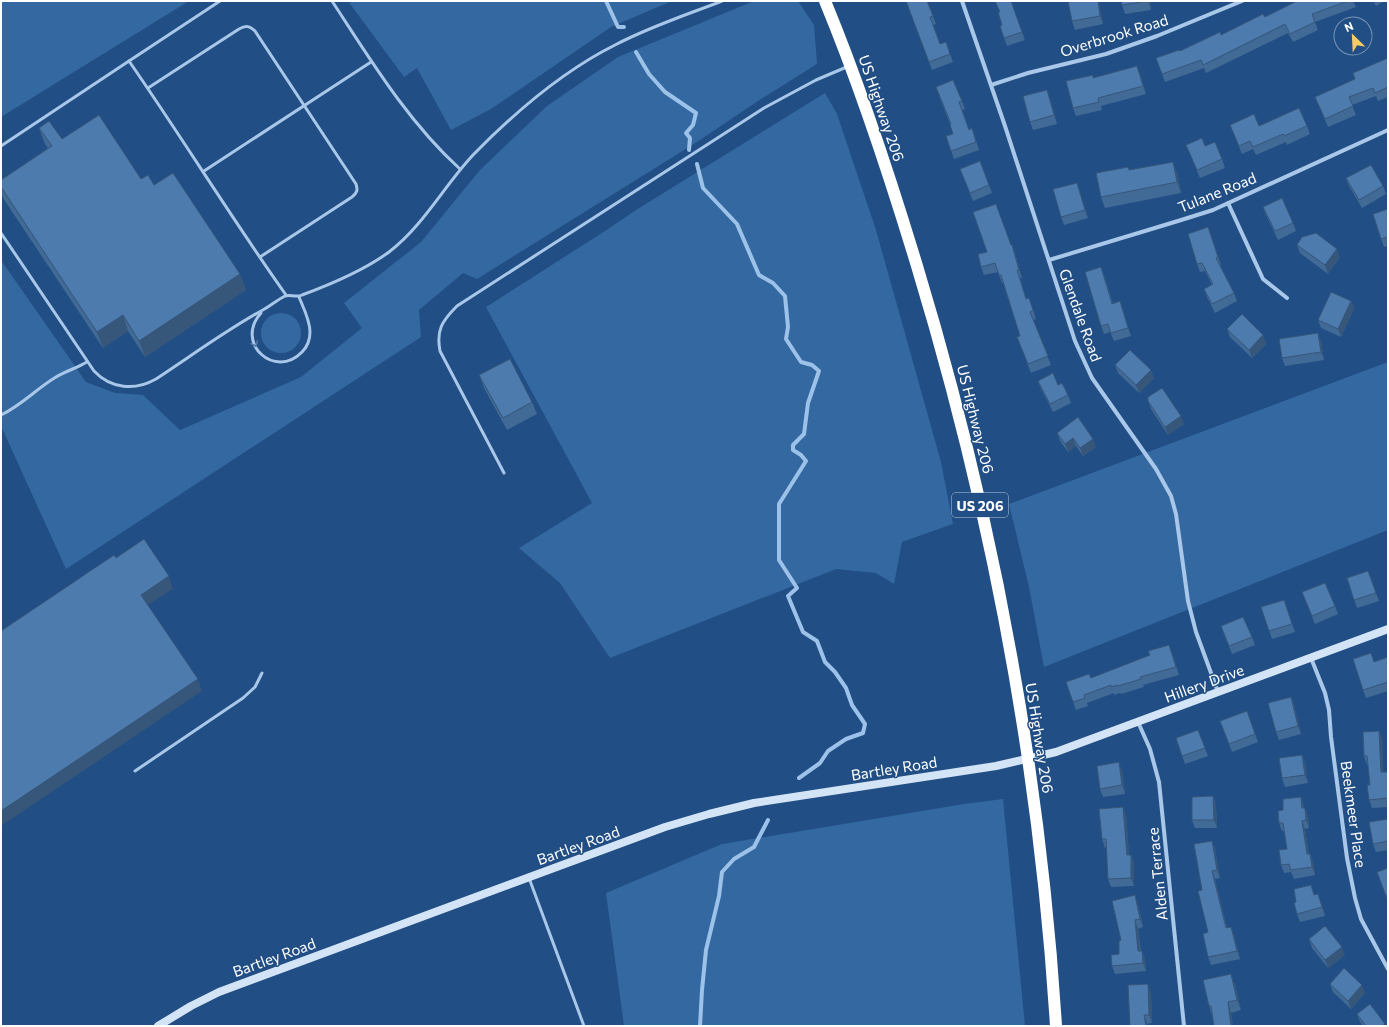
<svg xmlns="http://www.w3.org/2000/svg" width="1389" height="1027" font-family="Commissioner,sans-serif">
  <rect width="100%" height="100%" fill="#214e84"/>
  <g fill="#3468a1">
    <polygon points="1,1 189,1 1,117"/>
    <polygon points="348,1 672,1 611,27 491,109 451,130 417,68 404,77"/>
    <polygon points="754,1 798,1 814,25 817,64 761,99 697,142 477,279 463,273 419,310 421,337 66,569 1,426 1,260 86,382 115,393 143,395 180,430 301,377 362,328 344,303 421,242 480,170 547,106 618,57"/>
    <polygon points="825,93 837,114 876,230 941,462 953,524 902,542 894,584 876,573 836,569 610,658 560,583 519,548 592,503 486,307 605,231 636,210"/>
    <circle cx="281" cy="333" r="20"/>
    <polygon points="1388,362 1388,530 1044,667 1029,587 1009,504"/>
    <polygon points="1003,799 1025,1026 624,1026 606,893 722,844 964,804"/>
  </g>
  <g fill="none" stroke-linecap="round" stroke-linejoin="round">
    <g stroke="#9cc2ea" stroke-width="4">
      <polyline points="606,1 618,27 624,27"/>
      <polyline points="636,52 649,74 665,92 696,113 693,125 686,133 690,138 689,150"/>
      <polyline points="697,164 703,188 737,224 759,275 773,283 785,296 788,327 786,339 801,362 812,365 819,371 808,403 804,434 793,445 793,450 801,455 806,461 779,504 779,560 797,588 788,596 803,632 817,641 825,662 835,672 846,688 852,705 865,724 863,733 846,739 828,751 820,763 799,778"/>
      <polyline points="700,1026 702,990 706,950 719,896 722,872 734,859 754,847 768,820"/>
    </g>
    <g stroke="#a8c7e9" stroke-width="3">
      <path d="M 332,1 C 370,59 408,122 460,169"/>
      <polyline points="129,61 220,1"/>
      <path d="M 148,88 L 239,29 C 246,25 250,26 255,31 L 356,184 C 358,190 357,193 352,197 L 260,257"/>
      <path d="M 1,146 L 129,61 C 183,139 232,219 286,295"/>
      <polyline points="204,171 371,62"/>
      <path d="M 1,233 L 94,371 C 111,389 135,391 156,379 C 191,356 225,331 261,311 C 269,307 277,300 285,296 C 290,294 296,298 302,295 C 329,285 366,269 389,252 C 423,226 444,186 473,155 C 515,112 561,72 615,45 C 649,27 686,15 722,1"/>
      <path d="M 261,313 C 234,343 275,380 302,352 C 307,347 310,339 310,332 C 310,320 303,307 299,297"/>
      <path d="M 1,415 C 22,405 36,389 56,377 C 66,371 77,368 87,362"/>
      <path d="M 504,473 L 440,351 C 436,330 442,321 457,306 L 764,108 L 816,80 L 849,66"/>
      <polyline points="135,771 243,698 255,687 262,673"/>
      <polyline points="529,878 584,1026"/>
    </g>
    <g stroke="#a8c7e9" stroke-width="4">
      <polyline points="962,1 1005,126 1075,341 1092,378 1156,469 1171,496 1176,514 1188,601 1196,632 1218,692"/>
      <polyline points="991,85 1028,73 1106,54 1157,36 1242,1"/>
      <polyline points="1228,203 1263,279 1287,298"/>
      <polyline points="1049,260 1178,221 1213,210 1388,130"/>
      <polyline points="1311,658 1325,693 1329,710 1331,737 1347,858 1355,898 1361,919 1388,969"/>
      <polyline points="1138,722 1150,749 1159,782 1184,1026"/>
    </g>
    <polyline stroke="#d3e4f7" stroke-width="8" points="158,1026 191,1006 219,992 665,827 709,814 754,803 996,766 1056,752 1388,629"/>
    <path stroke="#fff" stroke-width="12" d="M 825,1 C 861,88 890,177 917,266 C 992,513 1040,769 1056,1026"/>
  </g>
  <g fill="#426a96">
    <polygon points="906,1 927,1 936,24 933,25 940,44 946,42 953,62 932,70"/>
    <polygon points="1011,1 1025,40 1007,46 1000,26 1002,25 1000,12"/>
    <polygon points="1121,1 1150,1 1151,10 1125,14 1122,5"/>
    <polygon points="1297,1 1353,1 1356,7 1315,22 1318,30 1293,42 1288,33 1206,73 1204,68 1165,82 1156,58 1180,51 1221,35 1265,17"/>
    <polygon points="1373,1 1384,1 1376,6"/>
    <polygon points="1099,3 1103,24 1075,30 1072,21"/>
    <polygon points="1388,58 1388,97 1378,101 1376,96 1352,105 1356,115 1328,127 1315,97 1355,79"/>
    <polygon points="1140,74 1146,94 1101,106 1102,110 1076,116 1073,108 1094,78"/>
    <polygon points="939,96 962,101 965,109 962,110 969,129 972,128 979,150 954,159 946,136 953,134 950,124"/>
    <polygon points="1050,98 1057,124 1033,130 1030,122"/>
    <polygon points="1230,125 1259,126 1307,126 1310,134 1287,145 1286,142 1256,155 1253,149 1242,154"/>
    <polygon points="39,128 141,179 154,185 240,274 246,290 145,357 128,331 103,348 3,198 1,191 1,180 48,148 45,144"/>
    <polygon points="1186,145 1205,146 1222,159 1225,168 1200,178"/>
    <polygon points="1128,167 1129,170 1177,172 1181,193 1105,208 1101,197"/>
    <polygon points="963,177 989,185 992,193 973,201"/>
    <polygon points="1346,178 1383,186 1386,194 1362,208 1349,186"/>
    <polygon points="1077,183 1088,218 1064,225 1061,217"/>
    <polygon points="1263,207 1293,223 1296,231 1278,240 1266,215"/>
    <polygon points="1388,209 1388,246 1384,247 1381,239"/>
    <polygon points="1208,227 1221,265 1220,266 1234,293 1237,301 1215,313 1207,297 1204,289 1212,285 1205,271 1200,272 1197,264"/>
    <polygon points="1011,245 1015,253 1022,278 1020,278 1026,299 1029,298 1036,319 1033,320 1051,365 1031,373 1020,345 1020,336 1003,283 1002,283 998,272 984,275 981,267"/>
    <polygon points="1297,245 1340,257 1328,274 1300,253"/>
    <polygon points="1104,275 1113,304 1120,301 1131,336 1114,341 1110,332 1104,334 1101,326"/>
    <polygon points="1351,301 1354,309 1341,337 1321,328 1318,320"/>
    <polygon points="1227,329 1263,335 1266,344 1252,358 1230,337"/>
    <polygon points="1321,341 1324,360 1285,366 1282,358"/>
    <polygon points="1115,365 1154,378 1139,393 1118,373"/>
    <polygon points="479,375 532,402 537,414 507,430 484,388"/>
    <polygon points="1038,381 1058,385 1068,395 1071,403 1053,412 1041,389"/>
    <polygon points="1148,401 1184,424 1168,435 1151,409"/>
    <polygon points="1057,433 1096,447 1083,456 1076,446 1068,452 1060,441"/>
    <polygon points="1368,571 1379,601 1357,608 1347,578"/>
    <polygon points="1302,592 1335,606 1338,614 1315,624"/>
    <polygon points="1284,600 1295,632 1272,639 1261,607"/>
    <polygon points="1221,626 1252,637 1255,645 1232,654"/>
    <polygon points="1172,653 1179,675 1143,685 1144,687 1121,694 1120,693 1114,695 1114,693 1087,703 1088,706 1076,710 1066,682 1091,678"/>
    <polygon points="1388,657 1388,691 1366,698 1363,690 1374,662"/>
    <polygon points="1291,697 1294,705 1301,734 1279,740 1276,732"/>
    <polygon points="1247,711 1258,742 1232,752 1220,721"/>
    <polygon points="1198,730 1208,756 1185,764 1176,738"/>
    <polygon points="1379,731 1382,739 1383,772 1388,772 1388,807 1372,808 1369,800 1370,785 1368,765 1367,765 1364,756"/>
    <polygon points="1302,755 1305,763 1308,783 1285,787 1282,778"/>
    <polygon points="1122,770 1125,794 1103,797 1100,789"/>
    <polygon points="1213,796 1216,805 1217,828 1195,828 1192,820"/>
    <polygon points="1304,805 1304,808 1308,816 1309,828 1305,829 1309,854 1310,854 1313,862 1315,875 1294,879 1291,872 1284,873 1281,865 1287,849 1284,831 1282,831 1279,823 1283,810"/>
    <polygon points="1126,815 1129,855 1131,855 1134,863 1134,886 1111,887 1108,879 1107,847 1105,848 1102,839"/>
    <polygon points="1388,819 1388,850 1376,852 1373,844"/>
    <polygon points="1212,841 1215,849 1220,878 1215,879 1227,928 1234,935 1240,959 1211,965 1208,957 1208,932 1202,890"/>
    <polygon points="1388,868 1388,901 1380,880"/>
    <polygon points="1315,895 1321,902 1325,916 1300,922 1297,914"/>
    <polygon points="1138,904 1143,927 1138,929 1141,951 1142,951 1145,959 1146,971 1115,974 1112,966 1119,954 1121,940"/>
    <polygon points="1309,939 1345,955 1328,968 1312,948"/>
    <polygon points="1235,984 1241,1010 1231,1013 1233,1026 1214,1026 1212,1016 1209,1006"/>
    <polygon points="1330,984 1365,993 1351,1009 1333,992"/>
    <polygon points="1151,993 1152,1023 1130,1026"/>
    <polygon points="1357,1014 1385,1026 1363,1026 1360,1022"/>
  </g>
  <g fill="#36567a">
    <polygon points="1098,1 1099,1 1099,3 1103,24 1100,16"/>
    <polygon points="1148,1 1150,1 1151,10"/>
    <polygon points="1137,66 1140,74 1146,94 1143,86"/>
    <polygon points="1047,90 1050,98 1057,124 1054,115"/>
    <polygon points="1173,162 1177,172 1181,193 1177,182"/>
    <polygon points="1077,183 1080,191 1088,218 1085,210"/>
    <polygon points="1012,245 1015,253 1022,278 1019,270"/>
    <polygon points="1337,249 1340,257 1328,274 1325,265"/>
    <polygon points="240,274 246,290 145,357 139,341"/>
    <polygon points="1120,301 1123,309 1131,336 1128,328"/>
    <polygon points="1351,301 1354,309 1341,337 1338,329"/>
    <polygon points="123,315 128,331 103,348 97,332"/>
    <polygon points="1318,333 1321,341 1324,360 1321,352"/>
    <polygon points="1263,335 1266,344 1252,358 1249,350"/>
    <polygon points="1151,370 1154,378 1139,393 1136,385"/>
    <polygon points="1181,416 1184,424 1168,435 1165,427"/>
    <polygon points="1073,438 1076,446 1068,452 1065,444"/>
    <polygon points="1093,439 1096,447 1083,456 1080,448"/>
    <polygon points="169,576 173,589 145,607 141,595"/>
    <polygon points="198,679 202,691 1,826 1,811"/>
    <polygon points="1291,697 1294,705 1301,734 1298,726"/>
    <polygon points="1379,731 1382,739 1384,781 1381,772"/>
    <polygon points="1302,755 1305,763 1308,783 1305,775"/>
    <polygon points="1119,762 1122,770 1125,794 1122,785"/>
    <polygon points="1213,796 1216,805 1217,828 1214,820"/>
    <polygon points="1301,797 1304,805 1305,816 1302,808"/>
    <polygon points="1123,807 1126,815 1130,863 1127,855"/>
    <polygon points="1305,808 1308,816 1309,828 1306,820"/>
    <polygon points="1302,821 1305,829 1310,862 1307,854"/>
    <polygon points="1212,841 1215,849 1220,878 1217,870"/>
    <polygon points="1310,854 1313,862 1315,875 1312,867"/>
    <polygon points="1131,855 1134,863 1134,886 1131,878"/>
    <polygon points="1212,871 1215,879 1229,937 1226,928"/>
    <polygon points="1318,894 1321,902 1325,916 1322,907"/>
    <polygon points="1135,895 1138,904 1143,927 1140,919"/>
    <polygon points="1135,920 1138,929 1141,960 1138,951"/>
    <polygon points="1231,927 1234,935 1240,959 1237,951"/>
    <polygon points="1342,947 1345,955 1328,968 1325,960"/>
    <polygon points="1142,951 1145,959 1146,971 1143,963"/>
    <polygon points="1231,974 1235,984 1241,1010 1237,1000"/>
    <polygon points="1148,984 1151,993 1152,1023 1149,1015"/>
    <polygon points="1362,985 1365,993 1351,1009 1348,1001"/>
    <polygon points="1228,1002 1231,1013 1233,1026 1231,1026"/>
    <polygon points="1144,1015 1147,1023 1148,1026 1146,1026"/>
  </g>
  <g fill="#4d7bae" stroke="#36567a">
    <polygon points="906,1 927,1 933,16 930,17 940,44 946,42 950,54 929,62"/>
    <polygon points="995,1 1011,1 1022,32 1004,38 1000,26 1002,25 998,12 1000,12"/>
    <polygon points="1068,1 1098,1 1100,16 1072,21"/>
    <polygon points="1121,1 1148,1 1122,5"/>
    <polygon points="1297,1 1348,1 1312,14 1315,22 1290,34 1285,24 1203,65 1201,60 1162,74 1156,58 1179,50 1180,51 1220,32 1221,35 1263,14 1265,17"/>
    <polygon points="1388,58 1388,87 1375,93 1373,88 1349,97 1353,106 1325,119 1315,97 1355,79 1353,73"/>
    <polygon points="1137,66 1143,86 1098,98 1099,102 1073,108 1066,81 1093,75 1093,78"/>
    <polygon points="953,80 962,101 959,102 969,130 972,128 976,142 951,151 946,136 953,134 950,125 951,124 936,87"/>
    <polygon points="1047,90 1054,115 1030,122 1023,96"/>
    <polygon points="1299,108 1307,126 1284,136 1283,134 1253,147 1250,141 1239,146 1230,125 1254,114 1259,126"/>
    <polygon points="99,115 141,179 148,175 154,185 173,173 240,274 139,341 123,315 97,332 1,187 1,180 52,146 39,128 49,121 62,139"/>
    <polygon points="1202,138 1205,146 1215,142 1222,159 1197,170 1186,145"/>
    <polygon points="980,161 989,185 970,193 960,169"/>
    <polygon points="1173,162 1177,182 1101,197 1096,173 1128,167 1129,170"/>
    <polygon points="1371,165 1383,186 1359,200 1346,178"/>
    <polygon points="1077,183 1085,210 1061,217 1053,189"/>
    <polygon points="1282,198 1293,223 1275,231 1263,207"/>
    <polygon points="996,204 1011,245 1012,245 1019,270 1017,270 1026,299 1029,298 1033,310 1030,312 1048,356 1028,364 1017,337 1020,336 1001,275 999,275 995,263 981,267 978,254 987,252 973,212"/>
    <polygon points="1388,209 1388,237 1381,239 1373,214"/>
    <polygon points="1208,227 1218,257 1216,258 1234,293 1212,304 1204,289 1213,284 1202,263 1197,264 1188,234"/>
    <polygon points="1316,233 1337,249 1325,265 1297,245 1302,237"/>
    <polygon points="1101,267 1112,304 1120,301 1128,328 1111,333 1108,324 1101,326 1085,272"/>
    <polygon points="1331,292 1351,301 1338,329 1318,320"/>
    <polygon points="1242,314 1263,335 1249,350 1227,329"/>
    <polygon points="1318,333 1321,352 1282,358 1279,339"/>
    <polygon points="1130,350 1151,370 1136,385 1115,365"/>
    <polygon points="510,359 532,402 503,418 479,375"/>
    <polygon points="1053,373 1058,385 1062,383 1068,395 1050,404 1038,381"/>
    <polygon points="1162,388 1181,416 1165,427 1148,401 1148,397"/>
    <polygon points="1078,417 1093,439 1080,448 1073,438 1065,444 1057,433"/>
    <polygon points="144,539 169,576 141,595 198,679 1,811 1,631 114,555 116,558"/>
    <polygon points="1368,571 1376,593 1354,600 1347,578"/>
    <polygon points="1325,583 1335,606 1312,616 1302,592"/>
    <polygon points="1284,600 1292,624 1269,631 1261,607"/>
    <polygon points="1243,617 1252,637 1229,646 1221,626"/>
    <polygon points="1169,645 1176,667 1140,677 1141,679 1118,686 1117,685 1111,687 1111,685 1084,695 1085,698 1073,702 1066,682 1089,674 1091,678 1150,655 1148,651"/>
    <polygon points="1371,653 1374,662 1388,657 1388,682 1363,690 1353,659"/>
    <polygon points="1291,697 1298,726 1276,732 1268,703"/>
    <polygon points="1247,711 1255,734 1229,744 1220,721"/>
    <polygon points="1198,730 1205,748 1182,756 1176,738"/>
    <polygon points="1379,731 1381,772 1388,772 1388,798 1369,800 1367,785 1370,785 1367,756 1364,756 1363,732"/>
    <polygon points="1302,755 1305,775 1282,778 1279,758"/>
    <polygon points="1119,762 1122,785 1100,789 1097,766"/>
    <polygon points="1213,796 1214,820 1192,820 1192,797"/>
    <polygon points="1301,797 1302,808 1305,808 1306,820 1302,821 1307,854 1310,854 1312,867 1291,870 1289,864 1281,865 1279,850 1287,849 1283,823 1279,823 1278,811 1283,810 1283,799"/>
    <polygon points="1123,807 1127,855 1131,855 1131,878 1108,879 1106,839 1102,839 1099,809"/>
    <polygon points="1388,819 1388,841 1373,844 1369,822"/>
    <polygon points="1212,841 1217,870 1212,871 1226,928 1231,927 1237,951 1208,957 1203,934 1208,932 1198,891 1202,890 1194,844"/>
    <polygon points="1388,868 1388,895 1386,896 1377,872"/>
    <polygon points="1311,885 1314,895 1318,894 1322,907 1297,914 1294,903 1296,902 1294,889"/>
    <polygon points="1135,895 1140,919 1135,920 1138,951 1142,951 1143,963 1112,966 1111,955 1119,954 1119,941 1121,940 1112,901"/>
    <polygon points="1325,926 1342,947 1325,960 1309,939"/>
    <polygon points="1344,968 1362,985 1348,1001 1330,984"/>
    <polygon points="1231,974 1237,1000 1228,1002 1231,1026 1214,1026 1211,1006 1209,1006 1203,980"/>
    <polygon points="1148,984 1149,1015 1144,1015 1146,1026 1130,1026 1128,985"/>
    <polygon points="1370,1004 1385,1024 1382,1026 1366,1026 1357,1014"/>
  </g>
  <defs><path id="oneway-chevron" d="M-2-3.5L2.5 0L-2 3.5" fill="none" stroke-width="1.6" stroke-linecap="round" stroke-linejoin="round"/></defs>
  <use stroke="#5078a7" href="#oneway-chevron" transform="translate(255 344) rotate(66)"/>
  <g text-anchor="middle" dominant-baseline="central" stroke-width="3" stroke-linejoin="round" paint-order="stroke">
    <rect fill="#214e84" stroke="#bccada" stroke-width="1" x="952" y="493" width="56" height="24" rx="3"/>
    <g font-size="14" font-weight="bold" fill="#fff">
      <text x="980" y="505">US 206</text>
    </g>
    <g font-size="15" fill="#fff" stroke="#214e84">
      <text transform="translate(1114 35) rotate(-17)">Overbrook Road</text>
      <text transform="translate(882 108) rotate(71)">US Highway 206</text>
      <text transform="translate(1217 192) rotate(-22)">Tulane Road</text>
      <text transform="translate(1081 315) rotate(70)">Glendale Road</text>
      <text transform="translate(976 419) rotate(76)">US Highway 206</text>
      <text transform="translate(1204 683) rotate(-20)">Hillery Drive</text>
      <text transform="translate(1040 738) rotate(81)">US Highway 206</text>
      <text transform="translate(894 768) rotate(-9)">Bartley Road</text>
      <text transform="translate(1354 814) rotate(82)">Beekmeer Place</text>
      <text transform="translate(578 845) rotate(-20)">Bartley Road</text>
      <text transform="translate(1157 874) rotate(-96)">Alden Terrace</text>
      <text transform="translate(274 957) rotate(-20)">Bartley Road</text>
    </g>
  </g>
  <rect width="1389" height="1027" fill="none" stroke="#ffffff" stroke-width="4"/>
  <g transform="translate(1353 36) rotate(336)"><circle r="19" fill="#214e84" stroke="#7a95b5"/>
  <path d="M0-3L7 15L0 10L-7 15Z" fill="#f6ca69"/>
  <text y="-6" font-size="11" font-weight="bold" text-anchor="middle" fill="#ffffff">N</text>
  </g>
</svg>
